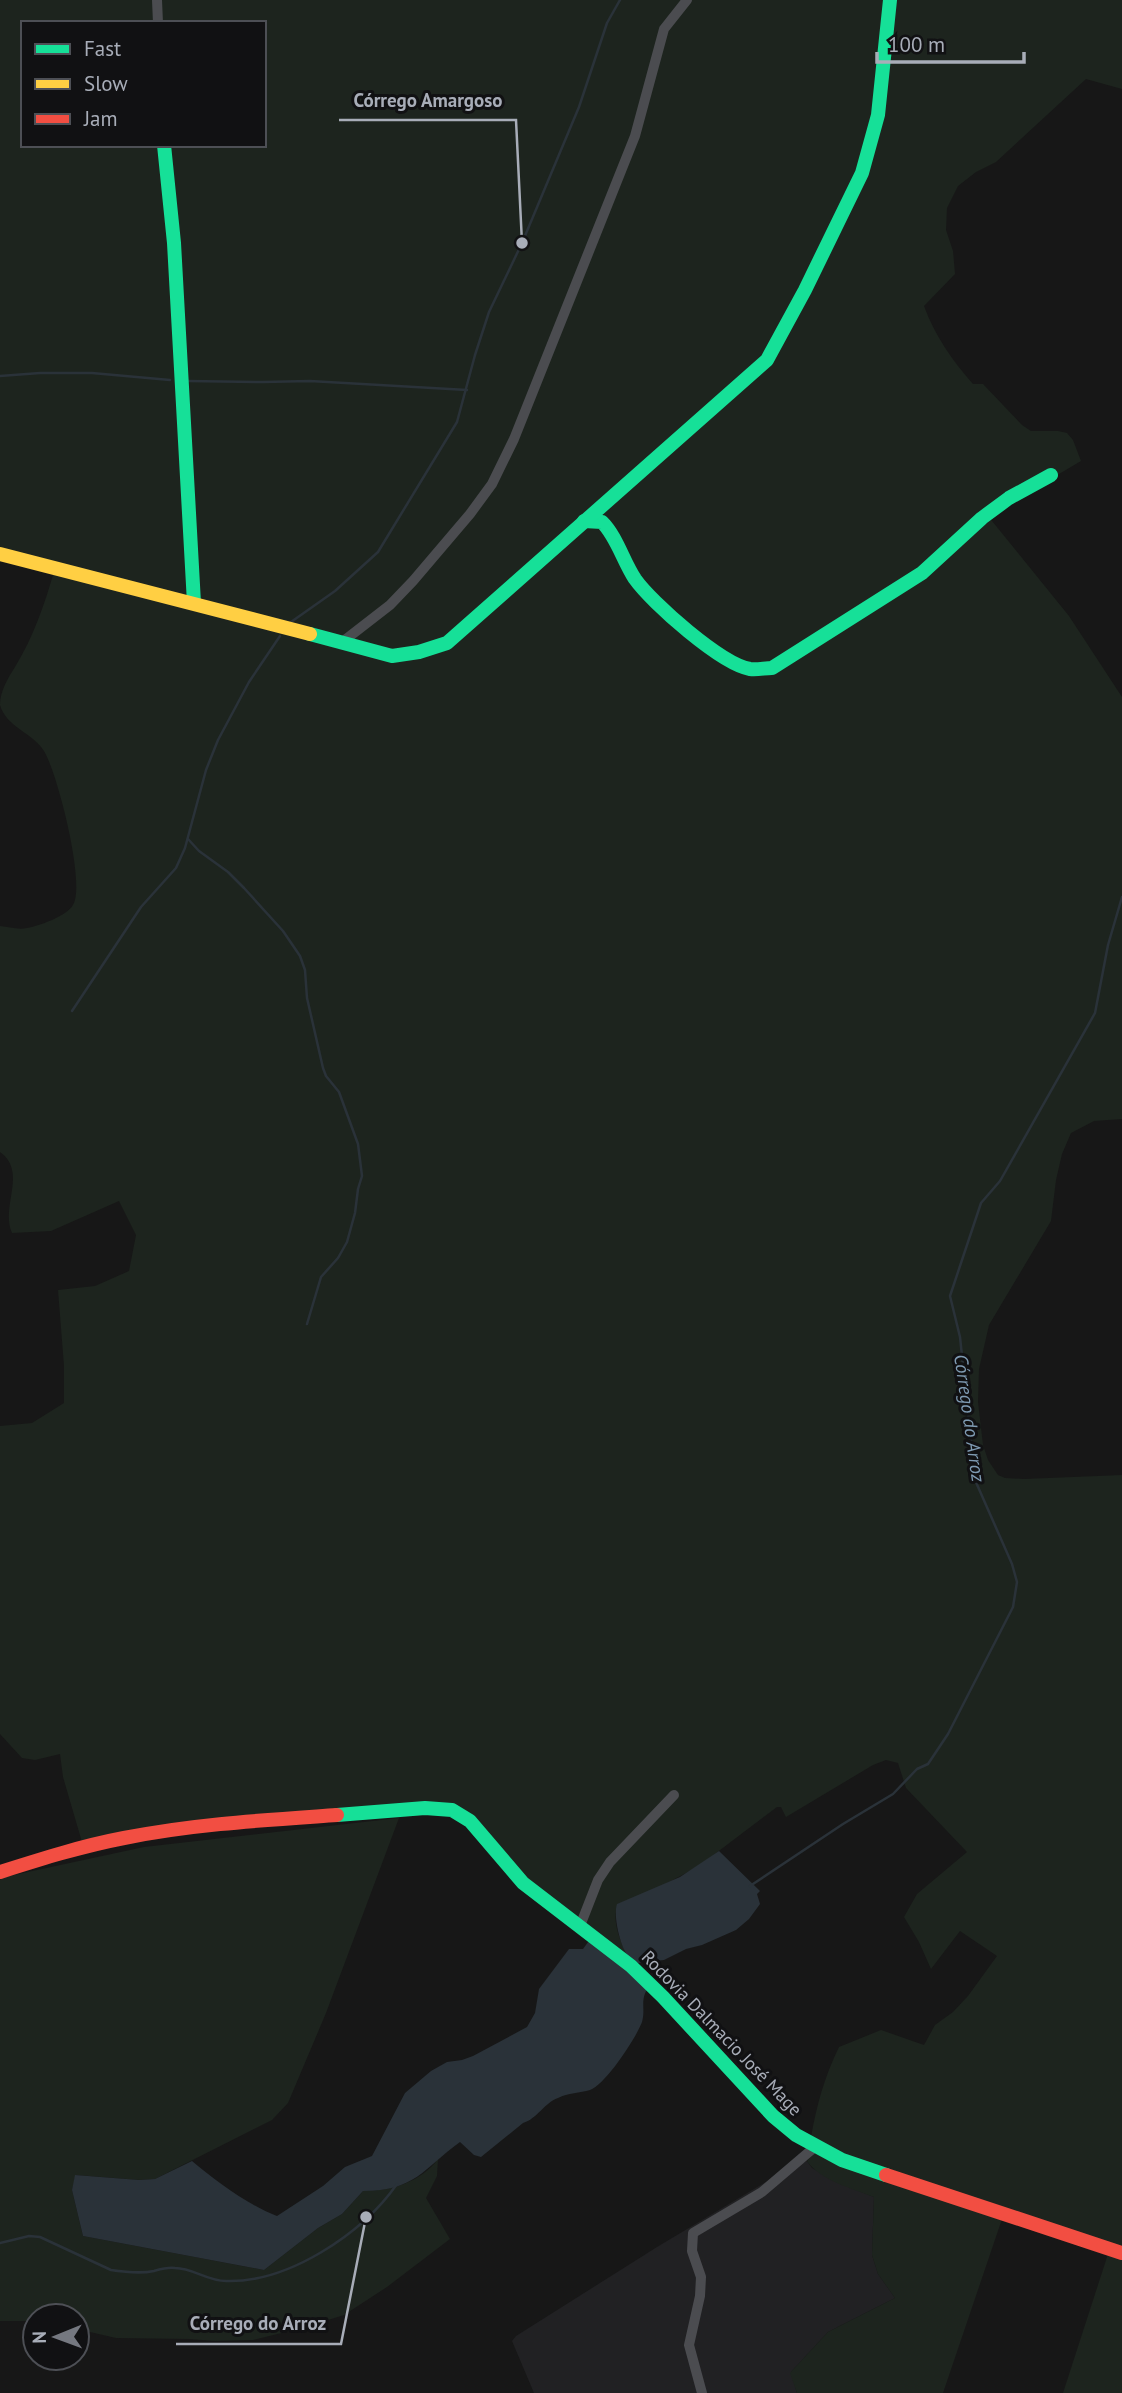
<svg xmlns="http://www.w3.org/2000/svg" width="1122" height="2393" font-family="'PT Sans',sans-serif">
  <rect width="100%" height="100%" fill="#171717"/>
  <polygon fill="#212123" points="807,2161 812,2168 839,2183 874,2197 872,2255 878,2274 895,2298 828,2332 791,2372 797,2393 534,2393 512,2341 516,2336 657,2247 779,2174"/>
  <g fill="#1d241e" fill-rule="evenodd">
    <path d="M 0,0 L 1122,0 L 1122,89 L 1086,79 L 996,162 L 976,172 L 958,186 L 947,208 L 946,230 L 953,251 L 955,274 L 924,306 C 935,336 952,360 973,384 L 983,384 L 1022,425 L 1031,431 L 1058,431 L 1067,433 L 1073,440 L 1081,461 L 988,516 L 1069,616 L 1122,697 L 1122,1119 L 1094,1121 L 1071,1133 L 1062,1154 L 1056,1180 L 1051,1221 L 989,1325 L 979,1369 L 978,1402 L 983,1445 L 988,1460 L 998,1475 L 1005,1478 L 1024,1479 L 1122,1475 L 1122,2248 L 858,2161 L 811,2137 C 817,2104 824,2078 839,2047 L 881,2030 L 924,2045 L 935,2025 L 953,2012 L 968,1996 L 997,1956 L 960,1931 L 931,1969 L 919,1942 L 904,1917 L 917,1894 L 967,1852 L 906,1788 L 898,1763 L 886,1760 L 873,1765 L 786,1817 L 781,1807 L 777,1807 L 699,1866 L 658,1888 L 618,1904 C 611,1919 620,1941 627,1955 L 533,1883 L 460,1811 L 170,1834 L 84,1849 L 63,1777 L 60,1754 L 35,1760 L 22,1758 L 0,1734 L 0,1426 L 32,1423 L 64,1403 L 64,1366 L 58,1290 L 95,1286 L 129,1271 L 136,1235 L 119,1201 L 51,1231 L 12,1233 C 0,1207 28,1172 0,1152 L 0,926 C 9,927 18,930 27,928 C 39,926 67,916 73,905 C 86,884 57,772 44,751 C 33,733 6,727 0,705 C 0,691 8,678 15,667 C 34,636 45,603 55,568 L 0,554 ZM 23,23 L 264,23 L 264,145 L 23,145 Z"/>
    <path d="M 399,1818 L 326,2013 L 288,2103 L 272,2120 L 155,2179 L 139,2180 L 76,2175 L 72,2190 L 83,2236 L 264,2270 L 318,2228 L 342,2214 L 363,2191 C 391,2191 421,2182 438,2159 L 437,2176 L 426,2198 L 450,2239 L 387,2287 L 344,2315 L 306,2327 L 253,2340 L 215,2341 L 189,2339 L 116,2338 L 77,2329 L 77,2316 L 35,2316 L 35,2321 L 0,2321 L 0,1878 L 144,1847 Z"/>
    <path d="M 816,2151 L 1002,2219 L 943,2393 L 797,2393 L 790,2373 L 828,2332 L 895,2298 L 878,2274 L 872,2255 L 874,2197 C 853,2189 820,2180 807,2161 Z"/>
    <polygon points="1108,2254 1122,2258 1122,2393 1063,2393"/>
  </g>
  <g fill="#2a3239">
    <path d="M 719,1851 L 760,1891 L 757,1894 L 760,1904 L 749,1919 L 736,1930 L 702,1945 L 686,1949 L 664,1960 L 638,1963 C 634,1961 631,1959 628,1956 C 620,1946 613,1915 617,1904 L 680,1877 Z"/>
    <path d="M 591,1938 L 649,1986 C 639,2001 646,2007 642,2022 C 636,2038 606,2084 590,2090 C 580,2093 568,2093 558,2098 C 544,2103 537,2119 523,2123 L 481,2157 L 474,2155 L 460,2142 C 423,2169 415,2191 363,2191 L 342,2214 L 318,2228 L 264,2270 L 83,2236 L 72,2190 L 75,2175 L 139,2180 L 155,2179 L 192,2161 C 214,2180 250,2206 277,2216 L 323,2186 L 345,2167 L 372,2156 L 405,2093 L 431,2071 L 447,2062 L 462,2060 L 473,2056 L 527,2027 L 535,2013 L 539,1989 L 569,1949 L 583,1949 Z"/>
  </g>
  <g fill="none" stroke-linecap="round" stroke-linejoin="round">
    <g stroke="#2a3239" stroke-width="2.5">
      <polyline points="0,376 40,373 92,373 170,380"/>
      <polyline points="188,381 263,382 310,381 467,390"/>
      <polyline points="291,622 335,591 378,552 457,422 475,355 489,312 522,243 579,107 607,23 620,0"/>
      <polyline points="188,839 199,851 228,872 244,888 283,931 300,956 305,970 307,998 323,1068 326,1076 339,1092 358,1144 362,1176 358,1189 355,1213 347,1242 338,1258 321,1277 307,1324"/>
      <polyline points="72,1011 141,907 176,868 185,848 206,770 218,740 249,682 280,636"/>
      <polyline points="750,1886 843,1824 893,1794 917,1769 928,1764 948,1734 1013,1607 1017,1582 1012,1564 975,1480 960,1337 950,1296 981,1203 1000,1181 1095,1013 1108,945 1122,897"/>
      <path d="M 0,2243 L 29,2236 L 40,2237 L 111,2270 C 125,2272 140,2274 154,2271 C 161,2269 167,2267 175,2268 C 193,2268 207,2281 226,2281 C 288,2283 362,2234 397,2184"/>
    </g>
    <g stroke="#4b4c50" stroke-width="10">
      <polyline points="157,0 158,23"/>
      <polyline points="341,643 390,605 413,581 470,514 492,484 514,439 635,136 664,29 687,0"/>
      <polyline points="580,1926 598,1880 610,1862 674,1795"/>
      <polyline points="702,2393 689,2345 700,2296 701,2277 692,2251 693,2233 762,2192 816,2146"/>
    </g>
    <g stroke="#16e098" stroke-width="14">
      <polyline points="164,145 174,243 194,603"/>
      <path d="M 584,521 L 602,522 C 617,537 623,561 635,579 C 652,603 721,664 750,669 C 757,670 765,668 772,668 L 922,573 L 982,518 L 1009,498 L 1051,475"/>
      <polyline points="310,634 392,656 419,652 447,643 767,360 805,290 862,173 878,115 890,0"/>
      <polyline points="337,1815 425,1808 452,1810 470,1821 523,1883 631,1966 663,1997 773,2116 796,2135 842,2160 886,2175"/>
    </g>
    <polyline stroke="#ffcf43" stroke-width="14" points="0,554 310,634"/>
    <g stroke="#f24e42" stroke-width="14">
      <path d="M 0,1872 C 41,1859 82,1846 124,1838 C 194,1824 266,1820 337,1815"/>
      <polyline points="886,2175 1122,2253"/>
    </g>
  </g>
  <g text-anchor="middle" dominant-baseline="central" stroke-width="6" stroke-linejoin="round" paint-order="stroke">
    <g font-size="18" fill="#a8adb8" stroke="#111113">
      <text transform="translate(722 2033) rotate(46)">Rodovia Dalmacio José Mage</text>
    </g>
    <g font-size="19" font-style="italic" fill="#7f9bb3" stroke="#111113">
      <text transform="translate(970 1418) rotate(82)">Córrego do Arroz</text>
    </g>
  </g>
  <path fill="none" stroke="#a8adb8" stroke-width="2.5" d="M522 243L516 120H339M366 2217L341 2344H176"/>
  <g fill="#a8adb8" stroke="#111113" stroke-width="2.5">
    <circle cx="522" cy="243" r="7"/>
    <circle cx="366" cy="2217" r="7"/>
  </g>
  <g font-size="19" text-anchor="middle" font-weight="bold" fill="#a8adb8" stroke="#111113" stroke-width="6" stroke-linejoin="round" paint-order="stroke">
    <text x="428" y="107">Córrego Amargoso</text>
    <text x="258" y="2330">Córrego do Arroz</text>
  </g>
  <rect x="21" y="21" width="245" height="126" fill="#111113" stroke="#4d4f55" stroke-width="2"/>
  <rect x="35" y="44" width="35" height="10" fill="#16e098" stroke="#4d4f55" stroke-width="2"/>
  <text x="84" y="56" font-size="21" fill="#a8adb8">Fast</text>
  <rect x="35" y="79" width="35" height="10" fill="#ffcf43" stroke="#4d4f55" stroke-width="2"/>
  <text x="84" y="91" font-size="21" fill="#a8adb8">Slow</text>
  <rect x="35" y="114" width="35" height="10" fill="#f24e42" stroke="#4d4f55" stroke-width="2"/>
  <text x="84" y="126" font-size="21" fill="#a8adb8">Jam</text>
  <g transform="translate(56 2337) rotate(269)"><circle r="33" fill="#111113" stroke="#4d4f55" stroke-width="2"/>
  <path d="M0-5L12 26L0 18L-12 26Z" fill="#757880"/>
  <text y="-10" font-size="19" font-weight="bold" text-anchor="middle" fill="#a8adb8">N</text>
  </g>
  <path d="M877 52v10h147v-10" fill="none" stroke="#a8adb8" stroke-width="3.5"/>
  <text x="888" y="52" font-size="21" fill="#a8adb8" stroke="#111113" stroke-width="5" paint-order="stroke">100 m</text>
</svg>
